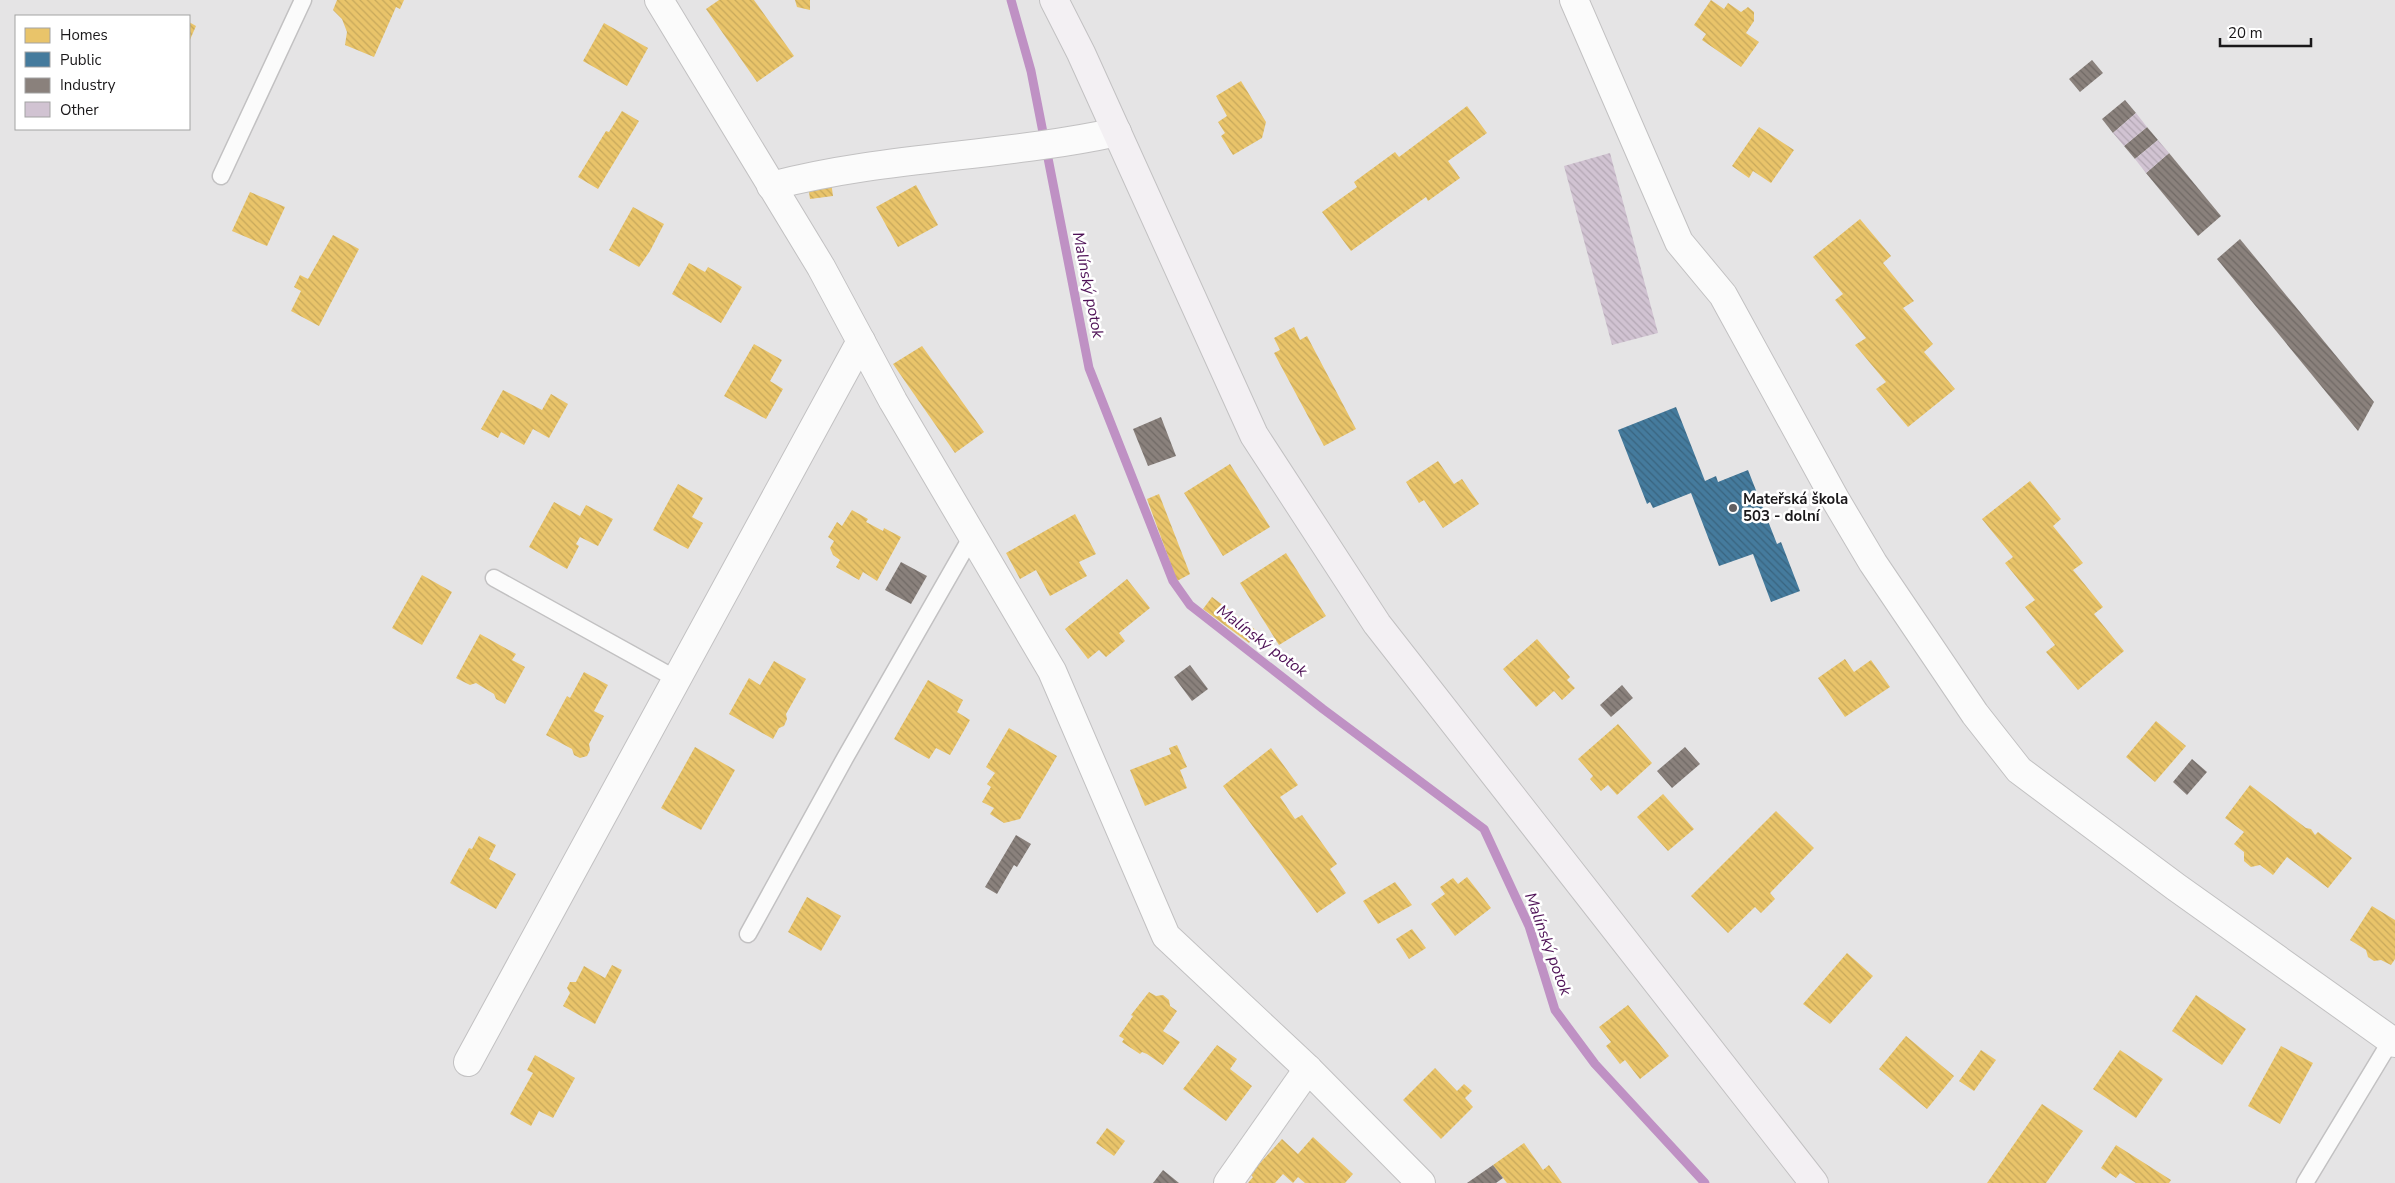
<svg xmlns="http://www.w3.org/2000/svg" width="2395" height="1183" font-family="'Nunito Sans',sans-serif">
  <defs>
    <pattern id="homes-back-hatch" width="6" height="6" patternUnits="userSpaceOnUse" patternTransform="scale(1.25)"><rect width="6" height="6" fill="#e9c46a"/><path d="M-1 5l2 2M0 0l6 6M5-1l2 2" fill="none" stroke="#c7a85b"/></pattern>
    <pattern id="public-back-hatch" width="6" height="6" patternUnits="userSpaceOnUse" patternTransform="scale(1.25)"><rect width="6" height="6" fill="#457b9d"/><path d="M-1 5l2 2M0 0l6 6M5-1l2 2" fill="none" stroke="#39647f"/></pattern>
    <pattern id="industry-back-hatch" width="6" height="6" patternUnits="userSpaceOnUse" patternTransform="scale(1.25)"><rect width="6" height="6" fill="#8a817c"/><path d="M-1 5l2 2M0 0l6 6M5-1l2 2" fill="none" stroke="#706965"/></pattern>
    <pattern id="building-back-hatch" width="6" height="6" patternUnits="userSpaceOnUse" patternTransform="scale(1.25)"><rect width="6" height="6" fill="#d1c3d2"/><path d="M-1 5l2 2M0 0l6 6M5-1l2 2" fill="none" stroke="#b3a7b4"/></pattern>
  </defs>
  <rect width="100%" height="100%" fill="#e5e4e5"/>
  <g fill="url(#homes-back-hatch)">
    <polygon points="337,0 404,0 400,9 396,7 374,57 345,45 347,32 342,19 333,10"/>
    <polygon points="719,0 754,0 794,56 757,82 706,9"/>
    <polygon points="795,0 810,0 810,10 797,7"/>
    <polygon points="1711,0 1724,9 1728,3 1741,12 1748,7 1754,12 1754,21 1746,33 1759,42 1741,67 1702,40 1706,34 1694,25"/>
    <polygon points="189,22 196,26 189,42"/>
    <polygon points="604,23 648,48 627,86 583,61"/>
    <polygon points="1241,81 1266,122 1262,138 1233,155 1221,136 1225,133 1218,122 1227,116 1216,96"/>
    <polygon points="1467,106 1487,133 1448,161 1460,178 1428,201 1426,197 1351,251 1322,212 1357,187 1354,182 1395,152 1399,157"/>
    <polygon points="622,111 639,121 598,189 578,177 606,131 609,132"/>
    <polygon points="1759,127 1794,150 1771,183 1753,171 1749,178 1732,166"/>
    <polygon points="831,182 833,196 810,199 808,185"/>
    <polygon points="916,185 938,225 898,247 876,207"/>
    <polygon points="250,192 285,207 267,246 232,231"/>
    <polygon points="633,207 664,224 650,251 639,267 609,250"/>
    <polygon points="1860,219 1891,256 1883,263 1914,301 1903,308 1933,344 1924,352 1955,389 1908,427 1876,389 1886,382 1855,345 1866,338 1835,300 1843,294 1813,257"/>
    <polygon points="333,235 359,249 319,326 291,311 301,291 294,287 300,275 308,279"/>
    <polygon points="689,263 705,272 708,267 742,287 721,323 672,294"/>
    <polygon points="1294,327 1300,340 1307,336 1356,429 1324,446 1274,353 1280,350 1274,338"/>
    <polygon points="754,344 782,360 770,381 783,389 766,419 724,396"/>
    <polygon points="922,346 984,432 955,453 893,364"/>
    <polygon points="503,390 542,410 551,394 568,404 549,438 533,429 524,445 501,432 498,438 481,429"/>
    <polygon points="1438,461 1454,484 1462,479 1479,504 1443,528 1424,500 1419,503 1406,482"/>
    <polygon points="1230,464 1270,527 1223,556 1184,493"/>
    <polygon points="2030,481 2061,519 2053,526 2083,563 2073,570 2103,607 2094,614 2124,651 2078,690 2046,652 2055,645 2025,607 2035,600 2005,563 2013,557 1982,519"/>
    <polygon points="678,484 703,498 692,517 703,523 688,549 653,530"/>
    <polygon points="1159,494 1190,574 1177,581 1147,499"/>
    <polygon points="554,502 580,516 586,505 613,519 598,546 580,537 576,544 579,546 567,569 529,547"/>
    <polygon points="852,510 868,519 866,522 883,531 884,528 901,537 877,581 863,572 859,580 836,567 840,560 833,555 830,548 834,541 828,537 837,522 842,526"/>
    <polygon points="1075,514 1096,554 1079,562 1087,576 1050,596 1036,570 1020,579 1006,553"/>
    <polygon points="1286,553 1326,616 1279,645 1240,583"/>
    <polygon points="422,575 452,592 422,645 392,628"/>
    <polygon points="1127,579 1150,608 1119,633 1125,641 1106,657 1099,650 1088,659 1065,629"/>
    <polygon points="1212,597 1257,631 1249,643 1203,609"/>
    <polygon points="480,634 516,654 512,660 525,667 505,704 496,699 494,694 476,683 470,685 456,678"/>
    <polygon points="1537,639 1570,677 1567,680 1575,688 1562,700 1554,691 1536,707 1503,669"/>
    <polygon points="1845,659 1854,672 1871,660 1890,687 1845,717 1818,678"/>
    <polygon points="774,661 806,679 786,714 787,719 784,726 779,728 773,739 729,714 749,678 760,685"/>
    <polygon points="584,672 608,685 594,711 604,716 589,744 590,750 587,756 580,758 574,755 572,749 546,735 567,696 570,698"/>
    <polygon points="928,680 963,700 957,712 970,720 950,755 936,748 929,759 894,739"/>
    <polygon points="2156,721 2186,746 2155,782 2126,757"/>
    <polygon points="1618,724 1652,763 1617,795 1608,785 1601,791 1590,779 1593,776 1578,759"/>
    <polygon points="1009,728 1057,756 1020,819 1004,823 990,814 994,808 982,802 991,787 987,784 995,773 986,767"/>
    <polygon points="1177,745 1187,767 1180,770 1187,788 1145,806 1130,770 1171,754 1169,748"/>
    <polygon points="695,747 735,770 701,830 661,808"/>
    <polygon points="1271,748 1298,785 1280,797 1295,819 1302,815 1337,864 1330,869 1346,893 1317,913 1223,786"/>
    <polygon points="2250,785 2306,828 2311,829 2315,835 2318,832 2352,858 2328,888 2287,857 2273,875 2260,865 2251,867 2244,861 2244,852 2234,844 2244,832 2225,818"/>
    <polygon points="1663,794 1694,829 1668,851 1637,817"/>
    <polygon points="1776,811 1814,848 1770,893 1775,899 1761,913 1755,907 1728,933 1691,896"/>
    <polygon points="479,836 496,845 489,859 516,874 496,909 450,883 469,848 472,849"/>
    <polygon points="1467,877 1491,908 1455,936 1431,904 1445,894 1440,887 1453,878 1458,884"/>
    <polygon points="1395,882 1412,905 1378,924 1363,901"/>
    <polygon points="807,897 841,916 821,951 788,932"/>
    <polygon points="2372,906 2395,920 2395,959 2391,965 2381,960 2374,961 2368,957 2366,950 2350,940"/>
    <polygon points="1412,929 1426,948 1409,959 1396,939"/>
    <polygon points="1847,953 1873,976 1830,1024 1803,1004"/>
    <polygon points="612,965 622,970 595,1024 563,1006 570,993 567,988 570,982 576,982 584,966 605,978"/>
    <polygon points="1149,992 1156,996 1163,995 1169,1000 1170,1006 1177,1011 1163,1031 1180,1042 1163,1065 1147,1054 1142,1052 1140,1054 1122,1042 1124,1039 1119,1036 1133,1016 1131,1015"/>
    <polygon points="2196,995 2246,1029 2222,1065 2172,1031"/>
    <polygon points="1628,1005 1669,1056 1640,1079 1625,1060 1620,1064 1606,1046 1611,1042 1599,1027"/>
    <polygon points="1906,1036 1954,1076 1927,1109 1879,1069"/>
    <polygon points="1217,1045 1237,1059 1230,1069 1252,1086 1226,1121 1183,1089"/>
    <polygon points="2281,1046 2313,1063 2280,1124 2248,1106"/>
    <polygon points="1981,1050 1996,1060 1974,1091 1959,1081"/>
    <polygon points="2120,1050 2163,1079 2136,1118 2093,1089"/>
    <polygon points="535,1055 575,1078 553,1118 539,1111 531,1126 510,1114 533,1073 527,1070"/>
    <polygon points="1435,1068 1457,1091 1464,1084 1472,1091 1465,1098 1473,1107 1441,1139 1403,1100"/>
    <polygon points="2042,1104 2083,1131 2046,1183 1987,1183"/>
    <polygon points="1107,1128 1125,1141 1114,1156 1096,1143"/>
    <polygon points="1313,1137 1353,1174 1345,1183 1305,1183 1298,1177 1293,1183 1283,1174 1275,1183 1248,1183 1253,1177 1250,1174 1282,1139 1298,1154"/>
    <polygon points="1524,1143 1543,1170 1549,1165 1562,1183 1507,1183 1493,1165"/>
    <polygon points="2116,1145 2171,1180 2169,1183 2136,1183 2120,1173 2116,1178 2101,1168"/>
  </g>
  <polygon fill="url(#public-back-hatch)" points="1676,407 1705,481 1716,476 1718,482 1748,470 1777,544 1781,542 1800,591 1771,602 1753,554 1719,566 1691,493 1653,508 1650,502 1647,504 1618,430"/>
  <g fill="url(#industry-back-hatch)">
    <polygon points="2092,60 2103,73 2080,92 2069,79"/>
    <polygon points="2125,100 2136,113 2113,133 2102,119"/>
    <polygon points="2147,127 2158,140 2135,159 2124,146"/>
    <polygon points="2169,153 2221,216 2198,236 2146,173"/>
    <polygon points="2240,239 2374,402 2358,431 2217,259"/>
    <polygon points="1161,417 1176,456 1148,466 1133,429"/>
    <polygon points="901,562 927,576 911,604 885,590"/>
    <polygon points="1190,665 1208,689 1192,701 1174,677"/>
    <polygon points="1622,685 1633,698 1611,717 1600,705"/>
    <polygon points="1685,747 1700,764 1672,788 1657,771"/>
    <polygon points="2192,759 2207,772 2187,795 2173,782"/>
    <polygon points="1016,835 1031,844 1017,867 1014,865 997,894 985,887"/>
    <polygon points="1493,1165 1503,1178 1496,1183 1467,1183"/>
    <polygon points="1163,1170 1179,1183 1153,1183"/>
  </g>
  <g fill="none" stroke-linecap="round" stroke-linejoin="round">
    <polyline stroke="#bf91c4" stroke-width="9" points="1011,0 1031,71 1089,368 1173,581 1190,605 1323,709 1484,829 1529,926 1555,1010 1595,1064 1705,1183"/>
  </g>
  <g fill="url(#building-back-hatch)">
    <polygon points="2136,113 2147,127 2124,146 2113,133"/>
    <polygon points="2158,140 2169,153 2146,173 2135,159"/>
    <polygon points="1610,153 1658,333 1612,345 1564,166"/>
  </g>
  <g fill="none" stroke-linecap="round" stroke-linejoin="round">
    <g stroke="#c2c1c2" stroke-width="19">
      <g id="service">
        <polyline points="221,176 303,0"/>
        <polyline points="494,578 678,680"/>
        <polyline points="748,934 845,758 972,536"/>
        <polyline points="2305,1183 2395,1034"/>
      </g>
    </g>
    <g stroke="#c2c1c2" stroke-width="30">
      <g id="minor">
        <polyline points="659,0 821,267 893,401 1052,671 1166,936 1308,1069 1421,1183"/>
        <polyline points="1574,0 1679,242 1723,295 1835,499 1873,563 1975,714 2019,770 2176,887 2395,1043"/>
        <path d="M 771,186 C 884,156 1003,157 1117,132"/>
        <polyline points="468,1062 861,341"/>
        <polyline points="1228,1183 1308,1069"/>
      </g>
    </g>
    <g stroke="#c2c1c2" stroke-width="30">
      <polyline id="secondary" points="1054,0 1081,53 1254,435 1377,624 1814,1183"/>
    </g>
    <use href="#service" stroke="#fbfbfb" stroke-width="16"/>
    <use href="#minor" stroke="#fbfbfb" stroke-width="28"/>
    <use href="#secondary" stroke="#f3f0f3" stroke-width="28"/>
  </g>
  <circle fill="#615f61" stroke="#fff" stroke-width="2" cx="1733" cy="508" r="5"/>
  <g text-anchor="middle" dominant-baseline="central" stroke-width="5" stroke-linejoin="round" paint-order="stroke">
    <g font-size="15" font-weight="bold" fill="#1a181a" stroke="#fff" text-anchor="start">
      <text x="1743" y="499">Mateřská škola<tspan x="1743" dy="17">503 - dolní</tspan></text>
    </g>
    <g font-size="16" font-style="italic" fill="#4e1156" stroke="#fff">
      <text transform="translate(1088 285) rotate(79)">Malínský potok</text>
      <text transform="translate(1262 641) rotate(37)">Malínský potok</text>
      <text transform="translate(1548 944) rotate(70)">Malínský potok</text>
    </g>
  </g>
  <rect x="15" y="15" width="175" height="115" fill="#ffffff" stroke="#a3a3a3"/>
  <rect x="25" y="28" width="25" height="15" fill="#e9c46a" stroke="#a3a3a3"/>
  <text x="60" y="40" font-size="15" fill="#1a181a">Homes</text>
  <rect x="25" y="52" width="25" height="15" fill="#457b9d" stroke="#a3a3a3"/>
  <text x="60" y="65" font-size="15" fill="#1a181a">Public</text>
  <rect x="25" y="78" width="25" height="15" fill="#8a817c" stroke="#a3a3a3"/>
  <text x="60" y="90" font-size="15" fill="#1a181a">Industry</text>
  <rect x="25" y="102" width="25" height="15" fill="#d1c3d2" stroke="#a3a3a3"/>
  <text x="60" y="115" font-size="15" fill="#1a181a">Other</text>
  <path d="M2220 38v8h91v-8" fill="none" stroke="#1a181a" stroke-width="2.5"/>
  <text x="2228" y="38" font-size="15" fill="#1a181a" stroke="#ffffff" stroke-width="4" paint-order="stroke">20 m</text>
</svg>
